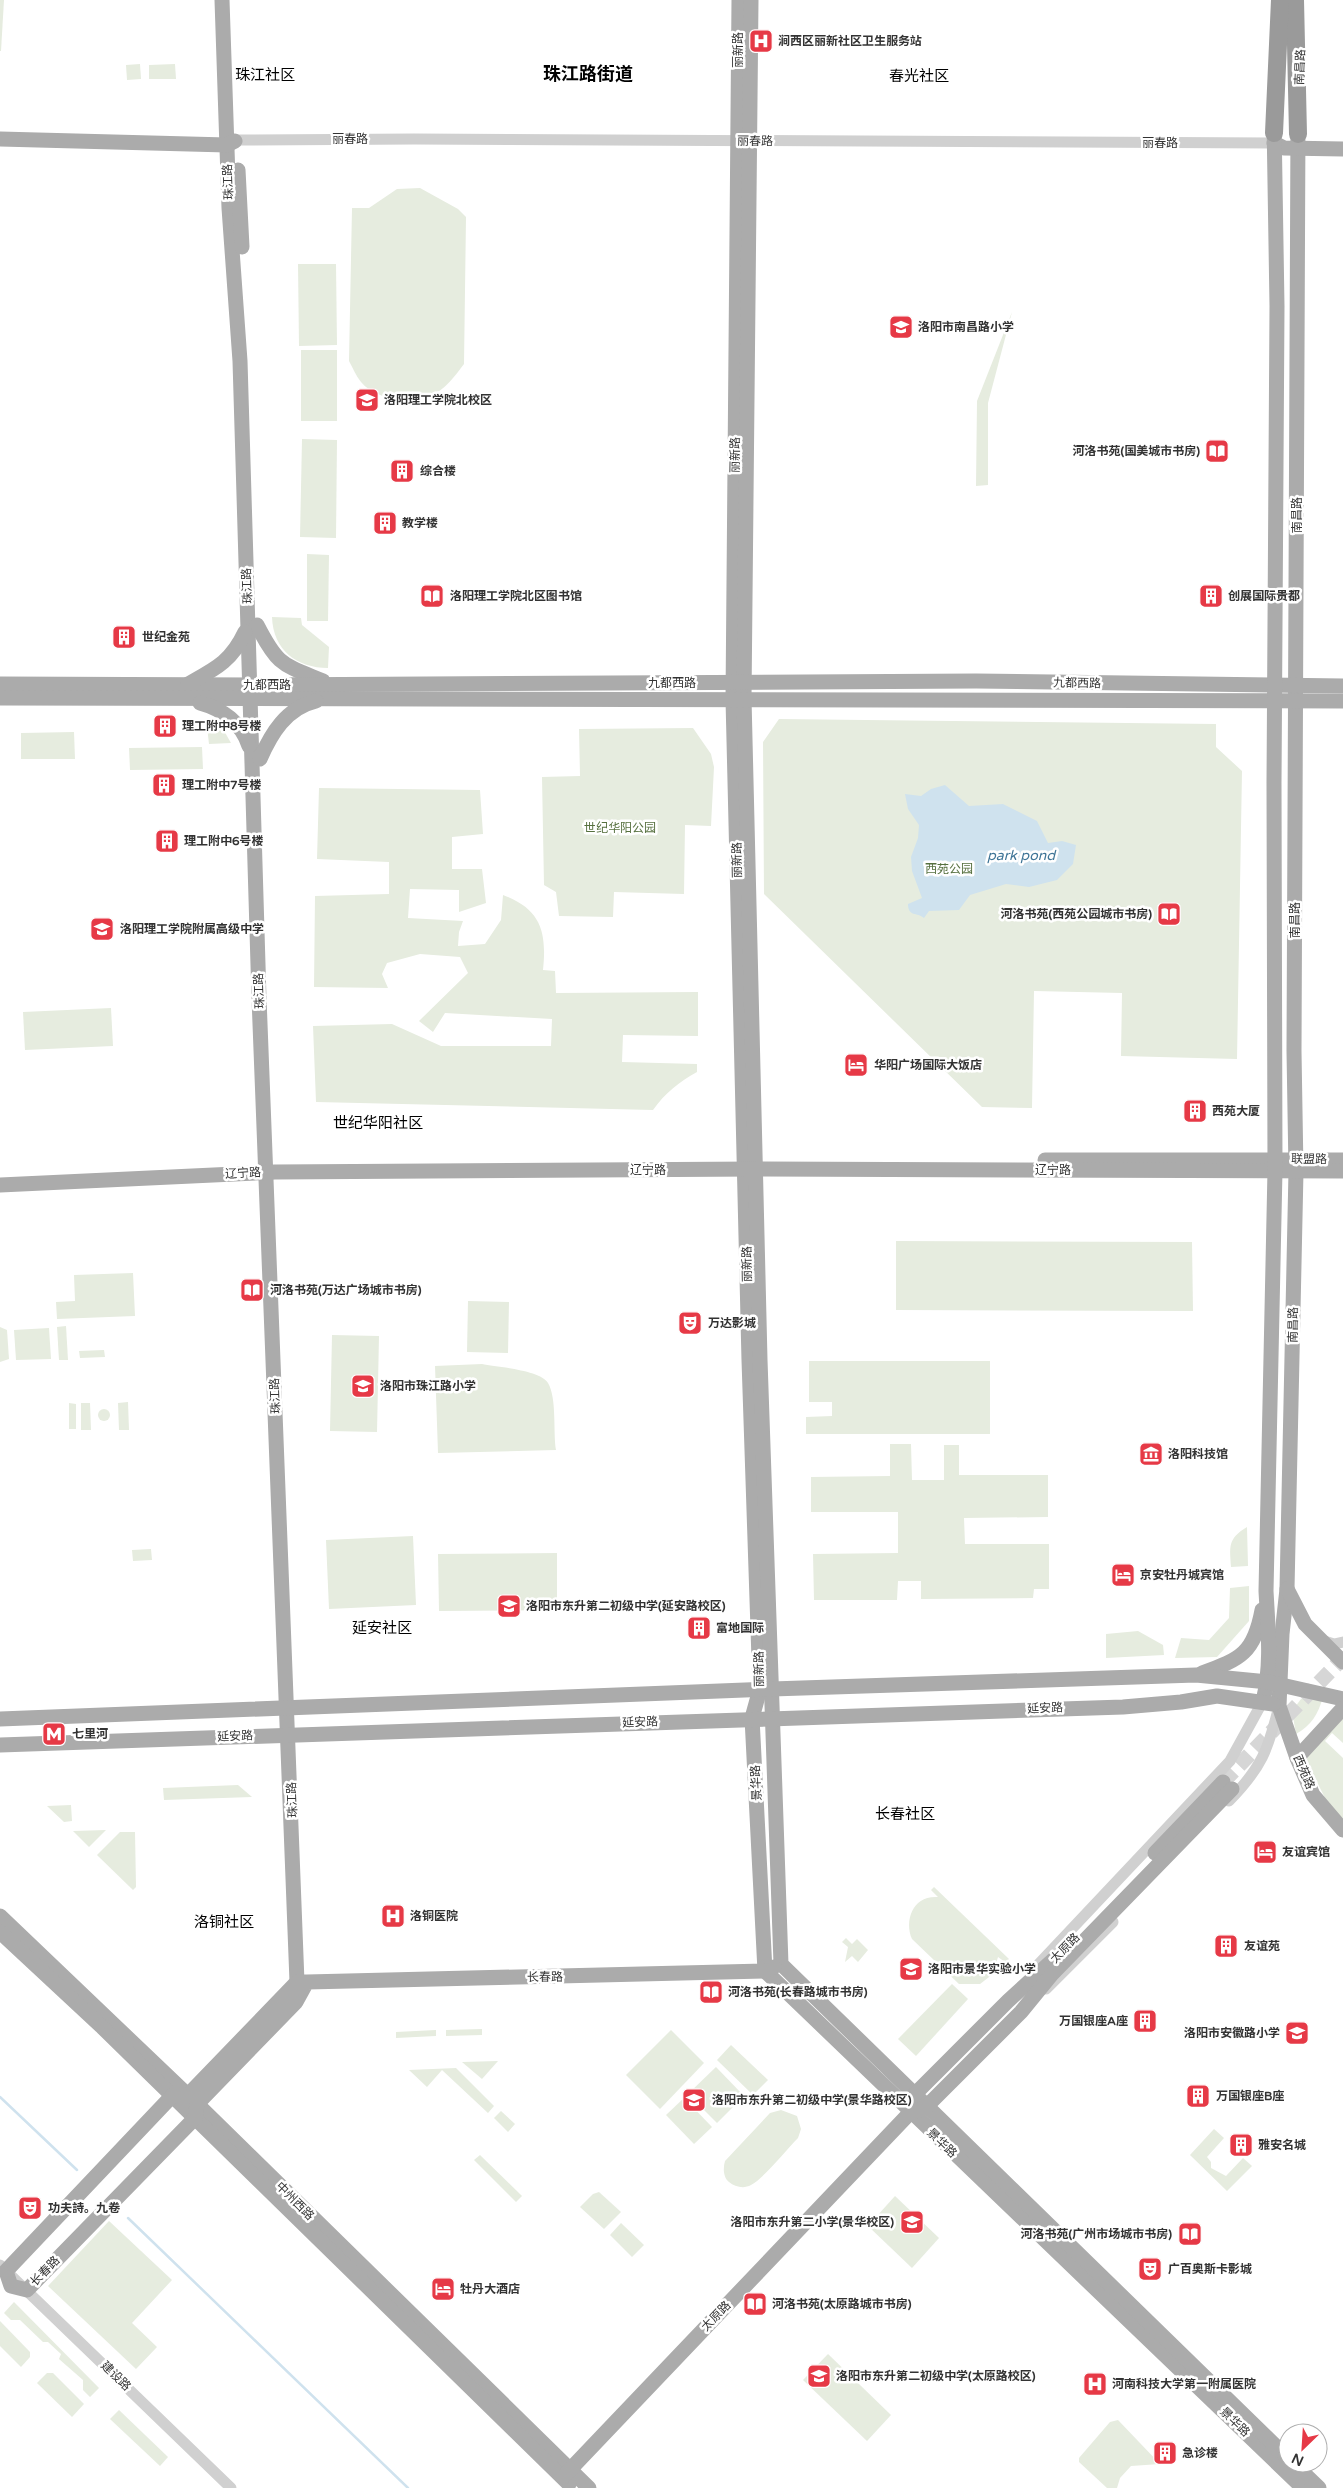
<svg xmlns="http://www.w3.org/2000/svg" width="1343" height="2488" font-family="'Varela Round','Noto Sans SC',sans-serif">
  <rect width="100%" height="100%" fill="#fff"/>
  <g fill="#e6ecdf">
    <polygon points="0,0 4,0 1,51 0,51"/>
    <polygon points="140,64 141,79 127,80 126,65"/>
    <polygon points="175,64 176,79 149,79 149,65"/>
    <path d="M 420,188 L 458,209 L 466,217 L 464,364 C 455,376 445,390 430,396 C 410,405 375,399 361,382 C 356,376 353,368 349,361 L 352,208 L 369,208 L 397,189 Z"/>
    <polygon points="298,264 336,264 337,345 299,346"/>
    <polygon points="1012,312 988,403 988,485 976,486 977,401"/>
    <rect x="301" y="350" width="36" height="71"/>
    <polygon points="302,439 337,440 336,538 300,537"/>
    <polygon points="307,554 329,555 328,621 307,621"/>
    <path d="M 272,617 L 301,618 L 302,625 L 329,647 L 328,668 C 297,668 273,650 272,617 Z"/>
    <polygon points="206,718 223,729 231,743 209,744"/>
    <polygon points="779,719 1216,724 1216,747 1242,771 1237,1059 1121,1056 1122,993 1034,991 1032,1108 982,1107 764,894 763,742"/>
    <polygon points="693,728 711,754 714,767 711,826 685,825 684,894 614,892 613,917 559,916 556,892 544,885 542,777 580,776 579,729"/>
    <polygon points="74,732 75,759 21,759 21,733"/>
    <polygon points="202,747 203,769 130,770 129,748"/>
    <path d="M 319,788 L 480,790 L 483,834 L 452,837 L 452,869 L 482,869 L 486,903 L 459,912 L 459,890 L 410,889 L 408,918 L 463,921 L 459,932 L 458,946 L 485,944 L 501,920 L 503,895 C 541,909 547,932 543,970 L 555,971 L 556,993 L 698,992 L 698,1036 L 623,1035 L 622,1062 L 697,1064 L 697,1072 C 679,1082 665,1093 653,1110 L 316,1102 L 313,1026 L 392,1024 L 441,1046 L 551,1046 L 552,1019 L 445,1013 L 433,1032 L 419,1021 L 468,973 L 460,957 L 420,954 L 387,963 L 382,974 L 388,988 L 314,987 L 315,896 L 389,894 L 389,862 L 317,859 Z"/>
    <polygon points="111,1008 113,1046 25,1050 23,1012"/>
    <polygon points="896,1241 1192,1242 1193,1311 896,1310"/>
    <polygon points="133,1273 135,1316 57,1319 56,1302 75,1301 74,1275"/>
    <polygon points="468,1301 509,1302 508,1353 467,1352"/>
    <polygon points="66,1326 68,1360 59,1360 57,1327"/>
    <polygon points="0,1327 7,1330 9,1359 0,1362"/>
    <polygon points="49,1328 51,1359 16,1360 14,1330"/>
    <polygon points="332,1335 379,1336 377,1432 330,1431"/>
    <polygon points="104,1350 105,1357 80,1358 79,1351"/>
    <polygon points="809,1361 990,1361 990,1434 806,1434 806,1417 832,1416 832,1402 809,1402"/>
    <path d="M 482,1364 C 497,1367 541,1370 548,1383 C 557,1398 553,1432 556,1450 L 438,1453 L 435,1366 Z"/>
    <polygon points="128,1402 129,1430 119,1430 118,1403"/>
    <polygon points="69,1403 76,1404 76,1429 69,1429"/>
    <polygon points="81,1403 90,1403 91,1430 81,1430"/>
    <circle cx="104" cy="1415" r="6"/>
    <polygon points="890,1444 911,1444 912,1480 944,1480 944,1445 959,1445 959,1475 1048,1475 1048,1517 964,1518 965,1544 1049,1544 1049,1589 1034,1589 1033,1598 921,1599 921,1581 898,1581 897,1600 814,1600 813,1554 898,1553 898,1512 811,1512 811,1477 890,1476"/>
    <path d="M 1247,1527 L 1248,1566 L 1231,1567 C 1230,1547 1227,1539 1247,1527 Z"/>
    <polygon points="413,1536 416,1605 329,1609 326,1540"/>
    <polygon points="151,1549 152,1560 133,1561 132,1550"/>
    <polygon points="557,1553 557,1610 439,1611 438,1554"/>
    <polygon points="1249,1586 1249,1621 1217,1657 1175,1658 1181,1638 1209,1640 1229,1618 1230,1588"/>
    <polygon points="1138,1631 1163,1645 1164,1655 1106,1658 1106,1634"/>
    <path d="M 1311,1695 L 1323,1697 C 1318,1714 1312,1725 1296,1734 L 1292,1711 L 1301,1699 Z"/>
    <polygon points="1343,1718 1343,1743 1332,1733 1325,1741 1343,1758 1343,1819 1328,1804 1305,1758"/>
    <polygon points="238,1785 252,1797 164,1800 163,1788"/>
    <polygon points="71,1805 72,1821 64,1822 47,1806"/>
    <polygon points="106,1830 89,1847 73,1831"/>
    <polygon points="120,1832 135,1832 136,1887 133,1890 97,1855"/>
    <path d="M 934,1887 L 1009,1959 L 1005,1962 L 998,1957 L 993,1974 L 980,1984 L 959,1984 L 912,1939 C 904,1920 913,1895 938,1897 L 931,1890 Z"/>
    <polygon points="846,1938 852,1944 857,1939 868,1950 858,1962 852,1956 845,1962 848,1947 842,1942"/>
    <polygon points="952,1984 968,1999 916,2056 898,2039"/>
    <polygon points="482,2029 482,2035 446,2036 446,2030"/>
    <polygon points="436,2030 436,2036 396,2038 396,2032"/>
    <polygon points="671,2030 704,2063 660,2109 626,2075"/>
    <polygon points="731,2045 768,2080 753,2095 717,2060"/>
    <polygon points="498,2061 482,2079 462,2062"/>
    <polygon points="716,2067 744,2096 717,2123 688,2094"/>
    <polygon points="456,2068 494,2106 488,2113 442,2070 427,2087 409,2070"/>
    <polygon points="684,2098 712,2127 694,2144 666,2115"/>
    <path d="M 781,2110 L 797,2116 L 801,2129 L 798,2138 C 786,2150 764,2178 751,2185 C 744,2189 735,2187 729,2182 C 723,2177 723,2168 725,2161 L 770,2113 Z"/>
    <polygon points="501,2111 515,2124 508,2132 494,2118"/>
    <polygon points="1214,2129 1224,2138 1207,2157 1211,2162 1211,2168 1226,2176 1243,2158 1252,2166 1227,2191 1190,2155"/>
    <polygon points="480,2155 522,2196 516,2202 474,2160"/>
    <polygon points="599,2192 621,2212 604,2229 580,2207 593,2194"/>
    <polygon points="895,2196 939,2238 912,2268 868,2226"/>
    <polygon points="109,2221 172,2280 132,2323 157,2347 136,2369 48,2286"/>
    <polygon points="621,2223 644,2245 632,2257 610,2235"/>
    <polygon points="14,2302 99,2388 90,2397 83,2390 83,2380 59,2359 61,2354 48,2342 43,2342 20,2320 11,2320 4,2313"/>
    <polygon points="0,2321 30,2352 30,2357 21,2367 0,2346"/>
    <polygon points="828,2354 891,2415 867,2441 803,2380"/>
    <polygon points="47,2373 53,2373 84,2404 72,2417 37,2383"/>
    <polygon points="119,2410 168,2457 160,2466 110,2419"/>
    <polygon points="1118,2420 1160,2464 1131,2466 1120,2478 1117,2488 1107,2488 1079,2462 1079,2458 1110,2422"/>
  </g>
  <path fill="#cfe2ee" d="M 945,785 L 969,806 L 1003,804 L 1037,821 L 1048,843 L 1062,841 L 1076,845 L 1073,864 L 1057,880 L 1029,887 L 1006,884 L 970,895 L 959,910 L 929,911 L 924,918 C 917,912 908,917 908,904 L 922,898 L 912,871 L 911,857 L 918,838 L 919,825 L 908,809 L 905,794 L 921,796 L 931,789 Z"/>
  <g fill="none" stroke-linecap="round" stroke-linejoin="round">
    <g stroke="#cfe2ee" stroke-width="2.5">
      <polyline points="0,2097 77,2170"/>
      <polyline points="128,2218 408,2488"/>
    </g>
    <polyline stroke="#d6d6d6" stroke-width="15" stroke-dasharray="15 8" stroke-linecap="butt" points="1223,1782 1343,1658"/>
    <g stroke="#d0d0d0" stroke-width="11">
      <polyline points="236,140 414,139 1274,143"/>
      <polyline points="1321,1640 1334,1644 1343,1642"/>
      <path d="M 1229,1801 C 1262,1767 1268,1750 1279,1706"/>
      <polyline points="1033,1970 1230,1761 1263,1701"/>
      <polyline points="1046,1989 1113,1922"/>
      <polyline points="0,2265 231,2488"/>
    </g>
    <g stroke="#ababab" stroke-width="15">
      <polyline points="222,0 229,208 240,361 259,998 297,1982"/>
      <polyline points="739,0 733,699 749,1360 760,1689 752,1718 765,1971 1303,2488"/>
      <polyline points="751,0 744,698 760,1360 781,1964 1288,2458"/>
      <polyline points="1298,122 1294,1051 1296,1171 1287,1589 1282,1634 1279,1706 1297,1758 1313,1795 1343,1830"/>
      <polyline points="0,139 227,145 235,141"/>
      <polyline points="1274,143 1284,148 1343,149"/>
      <polyline points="238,170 242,247"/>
      <path d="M 257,625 C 278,666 282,664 323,681"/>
      <polyline points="0,684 258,685 976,681 1343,686"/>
      <path d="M 188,684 C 215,669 231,662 245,632"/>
      <polyline points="0,698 1343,701"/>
      <path d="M 200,703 C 222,709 242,723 249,746"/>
      <path d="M 260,759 C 271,734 286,708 316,701"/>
      <polyline points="1045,1160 1343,1160"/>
      <polyline points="0,1185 275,1172 757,1169 1343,1171"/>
      <polyline points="1287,1589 1305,1624 1343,1662"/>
      <path d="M 1202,1673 C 1241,1659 1254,1653 1262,1610"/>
      <path d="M 1263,1701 C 1272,1665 1268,1628 1266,1591 L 1275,1170 L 1274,783 L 1277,306 L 1274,121"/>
      <polyline points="0,1719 772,1689 1196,1675 1268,1682 1343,1699"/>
      <polyline points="0,1745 1123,1707 1181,1702 1217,1696 1273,1704"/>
      <polyline points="1297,1758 1343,1708"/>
      <polyline points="1155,1853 1223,1782"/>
      <polyline points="0,1916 197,2104 589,2488"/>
      <polyline points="0,1932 101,2026 569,2484"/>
      <polyline points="307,1982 296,2002 197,2104 195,2118 27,2290 11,2286 6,2271 172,2096 187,2096 297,1982 307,1982 765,1971 774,1967"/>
      <polyline points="912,2103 914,2095 1008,2001 1053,1960"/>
      <polyline points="1293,2463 1319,2488"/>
      <polyline points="563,2477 906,2117 911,2113 926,2107 1021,2012 1052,1974 1232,1789"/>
    </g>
    <g stroke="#9a9a9a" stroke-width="18">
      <polyline points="1295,0 1298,134"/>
      <polyline points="1274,133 1280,0"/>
    </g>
  </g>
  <defs>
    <g id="hospital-square" transform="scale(1.25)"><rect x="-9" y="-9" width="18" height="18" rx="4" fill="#e63946" stroke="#fff"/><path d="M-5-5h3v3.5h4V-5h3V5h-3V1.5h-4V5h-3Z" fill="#fff"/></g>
    <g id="school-square" transform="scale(1.25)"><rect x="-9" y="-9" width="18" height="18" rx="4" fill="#e63946" stroke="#fff"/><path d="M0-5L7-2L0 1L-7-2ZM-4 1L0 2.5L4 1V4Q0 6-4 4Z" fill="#fff"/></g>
    <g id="university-square" transform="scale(1.25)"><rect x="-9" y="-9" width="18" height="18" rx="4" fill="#e63946" stroke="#fff"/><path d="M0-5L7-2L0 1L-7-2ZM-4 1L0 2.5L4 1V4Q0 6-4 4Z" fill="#fff"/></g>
    <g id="library-square" transform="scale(1.25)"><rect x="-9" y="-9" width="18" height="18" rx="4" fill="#e63946" stroke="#fff"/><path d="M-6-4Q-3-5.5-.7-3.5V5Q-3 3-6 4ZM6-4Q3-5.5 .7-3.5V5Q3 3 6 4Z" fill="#fff"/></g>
    <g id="building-square" transform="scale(1.25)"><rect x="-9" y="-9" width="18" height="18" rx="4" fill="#e63946" stroke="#fff"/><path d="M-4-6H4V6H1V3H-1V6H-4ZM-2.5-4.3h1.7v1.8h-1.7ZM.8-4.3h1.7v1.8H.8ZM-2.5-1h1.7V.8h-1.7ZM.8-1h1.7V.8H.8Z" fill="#fff"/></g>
    <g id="hotel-square" transform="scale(1.25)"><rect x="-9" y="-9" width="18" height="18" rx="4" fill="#e63946" stroke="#fff"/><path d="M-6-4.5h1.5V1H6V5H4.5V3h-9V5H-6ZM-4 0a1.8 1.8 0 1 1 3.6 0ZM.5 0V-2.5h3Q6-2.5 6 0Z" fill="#fff"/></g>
    <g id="theatre-square" transform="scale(1.25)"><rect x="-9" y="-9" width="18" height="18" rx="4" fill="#e63946" stroke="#fff"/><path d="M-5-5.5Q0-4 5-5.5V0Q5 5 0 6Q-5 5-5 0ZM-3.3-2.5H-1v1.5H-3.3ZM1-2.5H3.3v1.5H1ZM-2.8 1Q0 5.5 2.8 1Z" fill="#fff"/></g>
    <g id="museum-square" transform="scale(1.25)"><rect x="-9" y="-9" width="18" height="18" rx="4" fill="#e63946" stroke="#fff"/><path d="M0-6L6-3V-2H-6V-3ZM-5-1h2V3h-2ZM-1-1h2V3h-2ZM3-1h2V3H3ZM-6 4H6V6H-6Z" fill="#fff"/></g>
    <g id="metro-square" transform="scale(1.25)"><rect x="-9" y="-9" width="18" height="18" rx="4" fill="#e63946" stroke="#fff"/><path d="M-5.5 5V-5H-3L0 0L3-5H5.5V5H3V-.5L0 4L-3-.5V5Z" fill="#fff"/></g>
  </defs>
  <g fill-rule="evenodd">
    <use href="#hospital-square" x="761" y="41"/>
    <use href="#school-square" x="901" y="327"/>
    <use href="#university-square" x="367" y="400"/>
    <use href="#library-square" x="1217" y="451"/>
    <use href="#building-square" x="402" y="471"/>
    <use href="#building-square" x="385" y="523"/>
    <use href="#library-square" x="432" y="596"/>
    <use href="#building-square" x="1211" y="596"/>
    <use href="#building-square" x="124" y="637"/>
    <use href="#building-square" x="165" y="726"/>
    <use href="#building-square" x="164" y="785"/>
    <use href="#building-square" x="167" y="841"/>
    <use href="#library-square" x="1169" y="914"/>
    <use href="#school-square" x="102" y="929"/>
    <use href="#hotel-square" x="856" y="1065"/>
    <use href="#building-square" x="1195" y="1111"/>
    <use href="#library-square" x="252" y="1290"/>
    <use href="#theatre-square" x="690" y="1323"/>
    <use href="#school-square" x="363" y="1386"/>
    <use href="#museum-square" x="1151" y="1454"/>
    <use href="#hotel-square" x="1123" y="1575"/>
    <use href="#school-square" x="509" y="1606"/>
    <use href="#building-square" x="699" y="1628"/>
    <use href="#metro-square" x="54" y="1734"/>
    <use href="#hotel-square" x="1265" y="1852"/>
    <use href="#hospital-square" x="393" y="1916"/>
    <use href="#building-square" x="1226" y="1946"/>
    <use href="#school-square" x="911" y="1969"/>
    <use href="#library-square" x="711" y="1992"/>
    <use href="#building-square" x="1145" y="2021"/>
    <use href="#school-square" x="1297" y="2033"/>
    <use href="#building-square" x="1198" y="2096"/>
    <use href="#school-square" x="694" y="2100"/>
    <use href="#building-square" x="1241" y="2145"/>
    <use href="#theatre-square" x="30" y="2208"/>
    <use href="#school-square" x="912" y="2222"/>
    <use href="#library-square" x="1190" y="2234"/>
    <use href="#theatre-square" x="1150" y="2269"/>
    <use href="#hotel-square" x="443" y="2289"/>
    <use href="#library-square" x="755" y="2304"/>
    <use href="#school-square" x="819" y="2376"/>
    <use href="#hospital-square" x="1095" y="2384"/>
    <use href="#building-square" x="1165" y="2453"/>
  </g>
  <g text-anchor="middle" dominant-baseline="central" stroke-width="5" stroke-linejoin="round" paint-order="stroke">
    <g font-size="12" font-weight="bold" fill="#333" stroke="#fff" text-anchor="start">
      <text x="778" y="41">涧西区丽新社区卫生服务站</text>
      <text x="918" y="327">洛阳市南昌路小学</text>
      <text x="384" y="400">洛阳理工学院北校区</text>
      <text x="1200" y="451" text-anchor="end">河洛书苑(国美城市书房)</text>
      <text x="420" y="471">综合楼</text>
      <text x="402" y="523">教学楼</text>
      <text x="450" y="596">洛阳理工学院北区图书馆</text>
      <text x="1228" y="596">创展国际贵都</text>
      <text x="142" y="637">世纪金苑</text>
      <text x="182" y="726">理工附中8号楼</text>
      <text x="182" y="785">理工附中7号楼</text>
      <text x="184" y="841">理工附中6号楼</text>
      <text x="1152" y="914" text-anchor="end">河洛书苑(西苑公园城市书房)</text>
      <text x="120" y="929">洛阳理工学院附属高级中学</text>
      <text x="874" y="1065">华阳广场国际大饭店</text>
      <text x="1212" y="1111">西苑大厦</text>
      <text x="270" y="1290">河洛书苑(万达广场城市书房)</text>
      <text x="708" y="1323">万达影城</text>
      <text x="380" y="1386">洛阳市珠江路小学</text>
      <text x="1168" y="1454">洛阳科技馆</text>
      <text x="1140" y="1575">京安牡丹城宾馆</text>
      <text x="526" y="1606">洛阳市东升第二初级中学(延安路校区)</text>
      <text x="716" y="1628">富地国际</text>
      <text x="72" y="1734">七里河</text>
      <text x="1282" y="1852">友谊宾馆</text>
      <text x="410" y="1916">洛铜医院</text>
      <text x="1244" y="1946">友谊苑</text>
      <text x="928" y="1969">洛阳市景华实验小学</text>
      <text x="728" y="1992">河洛书苑(长春路城市书房)</text>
      <text x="1128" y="2021" text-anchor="end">万国银座A座</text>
      <text x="1280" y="2033" text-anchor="end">洛阳市安徽路小学</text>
      <text x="1216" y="2096">万国银座B座</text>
      <text x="712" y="2100">洛阳市东升第二初级中学(景华路校区)</text>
      <text x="1258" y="2145">雅安名城</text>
      <text x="48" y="2208">功夫詩。九卷</text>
      <text x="894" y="2222" text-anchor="end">洛阳市东升第二小学(景华校区)</text>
      <text x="1172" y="2234" text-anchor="end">河洛书苑(广州市场城市书房)</text>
      <text x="1168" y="2269">广百奥斯卡影城</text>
      <text x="460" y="2289">牡丹大酒店</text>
      <text x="772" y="2304">河洛书苑(太原路城市书房)</text>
      <text x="836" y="2376">洛阳市东升第二初级中学(太原路校区)</text>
      <text x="1112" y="2384">河南科技大学第一附属医院</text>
      <text x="1182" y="2453">急诊楼</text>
    </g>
    <g font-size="12" fill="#333" stroke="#fff">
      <text transform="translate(738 50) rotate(-90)">丽新路</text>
      <text transform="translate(1300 67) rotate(-88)">南昌路</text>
      <text x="350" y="139">丽春路</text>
      <text transform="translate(755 141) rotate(1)">丽春路</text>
      <text x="1160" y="143">丽春路</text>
      <text transform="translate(228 182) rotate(-92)">珠江路</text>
      <text transform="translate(735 455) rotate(-89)">丽新路</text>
      <text transform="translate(1297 515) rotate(-90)">南昌路</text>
      <text transform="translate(247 586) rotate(-92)">珠江路</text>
      <text x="672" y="683">九都西路</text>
      <text transform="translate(1077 683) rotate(1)">九都西路</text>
      <text x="267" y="685">九都西路</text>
      <text transform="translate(737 860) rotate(-91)">丽新路</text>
      <text transform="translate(1295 920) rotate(-90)">南昌路</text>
      <text transform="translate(259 991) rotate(-92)">珠江路</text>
      <text transform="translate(1309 1159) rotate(1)">联盟路</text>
      <text x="648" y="1170">辽宁路</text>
      <text x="1053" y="1170">辽宁路</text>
      <text transform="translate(243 1173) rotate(-3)">辽宁路</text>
      <text transform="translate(747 1264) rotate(-91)">丽新路</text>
      <text transform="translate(1293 1325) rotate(-89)">南昌路</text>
      <text transform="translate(275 1396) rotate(-92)">珠江路</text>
      <text transform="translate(759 1669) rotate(-91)">丽新路</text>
      <text transform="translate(1045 1708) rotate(-2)">延安路</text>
      <text transform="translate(640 1722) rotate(-2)">延安路</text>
      <text transform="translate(235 1736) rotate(-2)">延安路</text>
      <text transform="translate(1304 1772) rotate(67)">西苑路</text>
      <text transform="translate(756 1783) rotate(-93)">景华路</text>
      <text transform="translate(292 1800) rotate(-92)">珠江路</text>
      <text transform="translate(1065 1948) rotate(-46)">太原路</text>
      <text transform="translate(545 1977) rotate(-1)">长春路</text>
      <text transform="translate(942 2143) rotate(44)">景华路</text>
      <text transform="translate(295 2201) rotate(45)">中州西路</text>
      <text transform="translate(45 2271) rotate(-46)">长春路</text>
      <text transform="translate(716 2316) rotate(-46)">太原路</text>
      <text transform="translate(116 2376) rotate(44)">建设路</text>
      <text transform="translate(1235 2422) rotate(44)">景华路</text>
    </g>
    <g font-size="12" fill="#56703f" stroke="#fff">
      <text x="620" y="828">世纪华阳公园</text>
      <text x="949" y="869">西苑公园</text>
    </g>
    <g font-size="14" font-style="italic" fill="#3f7597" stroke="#fff">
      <text x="1021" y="855">park pond</text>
    </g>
    <g font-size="15" fill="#000" stroke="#fff">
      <text x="265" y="75">珠江社区</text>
      <text x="919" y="76">春光社区</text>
      <text x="378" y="1123">世纪华阳社区</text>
      <text x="382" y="1628">延安社区</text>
      <text x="905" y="1814">长春社区</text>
      <text x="224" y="1922">洛铜社区</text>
    </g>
    <g font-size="18" font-weight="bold" fill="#000" stroke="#fff">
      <text x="588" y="74">珠江路街道</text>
    </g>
  </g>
  <g transform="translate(1303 2448) rotate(205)"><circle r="24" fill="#ffffff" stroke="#adadad"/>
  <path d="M0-4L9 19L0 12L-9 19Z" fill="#e63946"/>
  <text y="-8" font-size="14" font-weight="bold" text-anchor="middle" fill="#333333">N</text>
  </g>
</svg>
